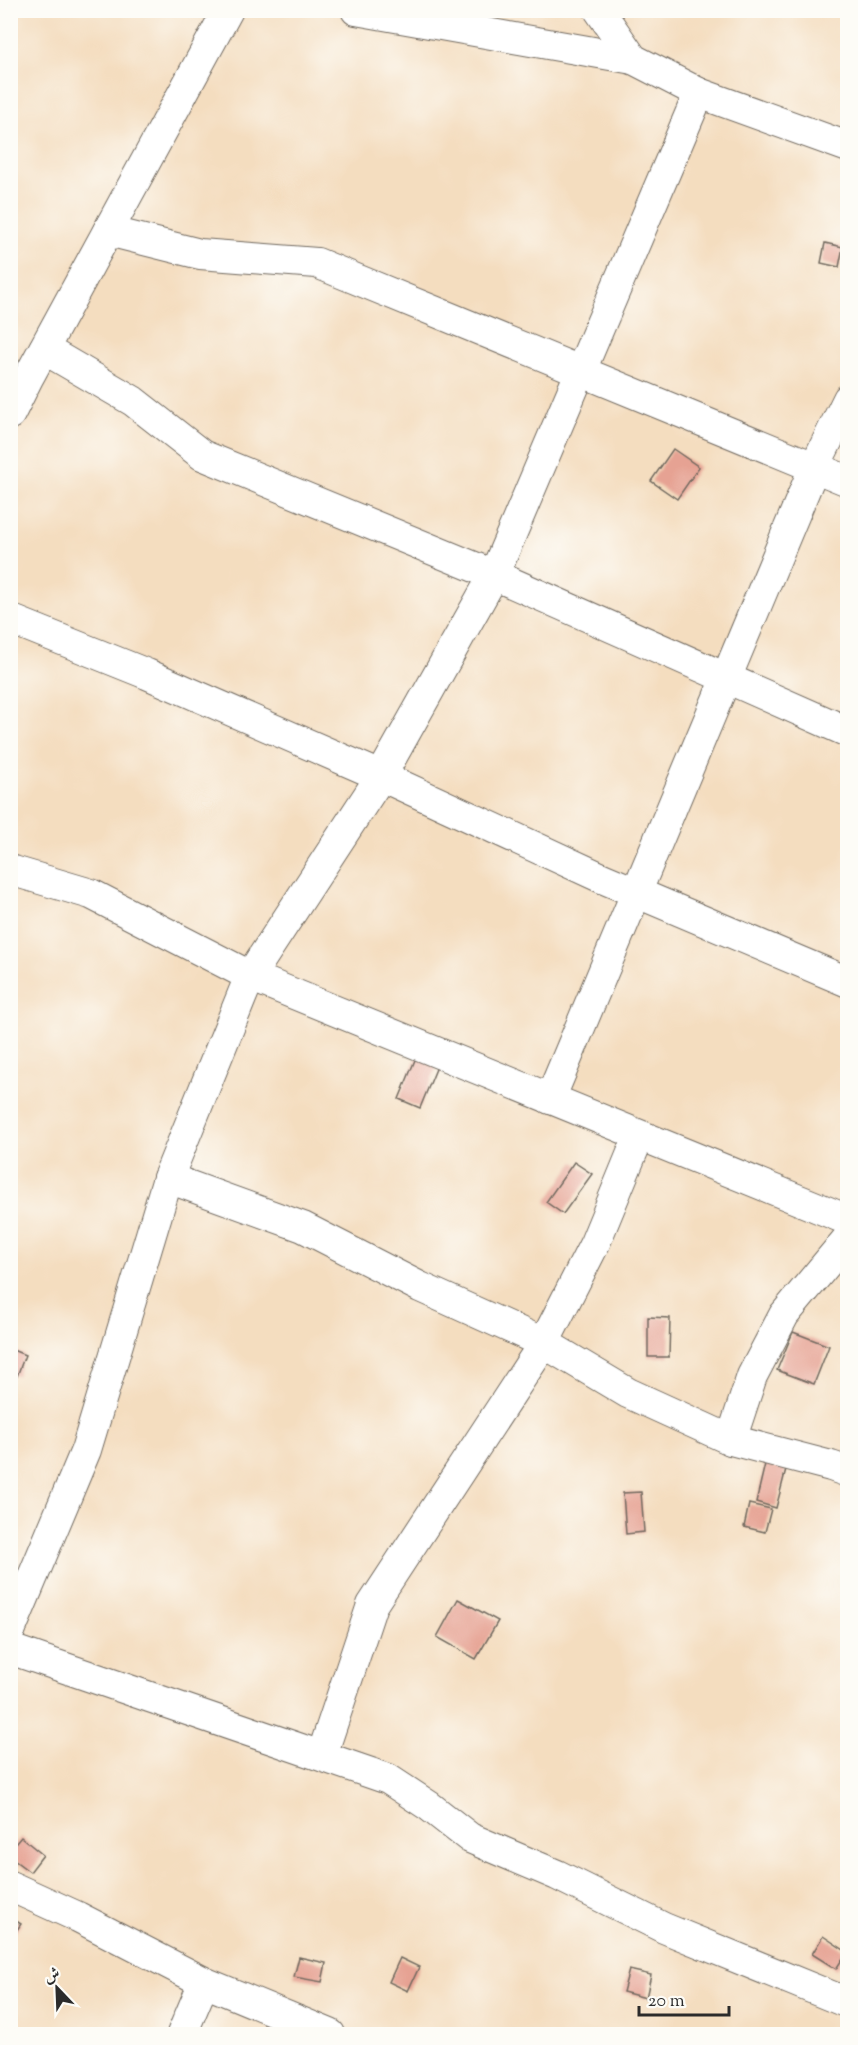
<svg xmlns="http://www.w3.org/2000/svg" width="858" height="2045" font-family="'Sorts Mill Goudy',Amiri,serif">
  <rect width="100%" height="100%" fill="#fdfcf7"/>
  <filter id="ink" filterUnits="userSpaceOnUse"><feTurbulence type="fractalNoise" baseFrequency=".0167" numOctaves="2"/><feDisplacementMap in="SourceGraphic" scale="12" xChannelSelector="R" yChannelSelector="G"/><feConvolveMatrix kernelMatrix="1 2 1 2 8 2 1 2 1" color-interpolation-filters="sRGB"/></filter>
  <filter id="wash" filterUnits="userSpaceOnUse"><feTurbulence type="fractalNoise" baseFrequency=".008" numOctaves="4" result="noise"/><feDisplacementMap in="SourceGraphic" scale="24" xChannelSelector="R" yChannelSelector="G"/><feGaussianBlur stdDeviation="1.35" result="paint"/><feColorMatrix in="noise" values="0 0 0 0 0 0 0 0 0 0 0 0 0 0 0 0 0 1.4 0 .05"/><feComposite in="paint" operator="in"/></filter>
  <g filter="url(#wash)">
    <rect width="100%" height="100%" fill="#f4ddbf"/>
    <g id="blocks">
      <g fill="#e6a293">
        <polygon points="825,243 843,247 839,267 821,263"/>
        <polygon points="673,449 699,467 677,499 651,481"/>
        <polygon points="417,1055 438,1064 420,1108 399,1099"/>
        <polygon points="574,1162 592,1174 563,1214 546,1202"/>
        <polygon points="648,1317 670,1318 669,1357 648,1357"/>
        <polygon points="793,1332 829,1346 814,1384 777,1370"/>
        <polygon points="10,1349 25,1355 17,1376 10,1374"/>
        <polygon points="765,1464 786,1469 776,1508 756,1502"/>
        <polygon points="641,1492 644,1532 626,1534 623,1493"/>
        <polygon points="749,1504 771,1509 765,1532 744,1527"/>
        <polygon points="458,1599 498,1621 476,1659 437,1637"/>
        <polygon points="21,1837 43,1855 30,1872 10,1857 10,1850"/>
        <polygon points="10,1917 21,1924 10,1940"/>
        <polygon points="823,1936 847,1952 836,1969 812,1954"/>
        <polygon points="299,1957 326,1963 322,1982 294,1977"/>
        <polygon points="400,1958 419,1967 408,1991 389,1982"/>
        <polygon points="629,1970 651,1975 646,1998 623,1992"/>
      </g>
    </g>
  </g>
  <g filter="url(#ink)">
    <use href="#blocks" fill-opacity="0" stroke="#71695f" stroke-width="1.5"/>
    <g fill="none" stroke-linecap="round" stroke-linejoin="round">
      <g stroke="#71695f" stroke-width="32">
        <g id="minor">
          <polyline points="356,10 633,59"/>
          <polyline points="599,10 633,59 699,93 848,147"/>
          <polyline points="108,231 200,254 317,263 848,481"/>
          <polyline points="44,349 133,401 202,455 494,575 848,732"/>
          <polyline points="10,414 28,378 228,10"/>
          <polyline points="10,619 147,674 381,776 602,878 848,982"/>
          <polyline points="10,870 91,894 250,976 848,1220"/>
          <polyline points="550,1099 814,468 848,399"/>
          <polyline points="168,1178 303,1227 420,1287 544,1343 628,1393 731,1440 831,1466 848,1472"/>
          <polyline points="731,1440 752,1376 784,1315 848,1238"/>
          <polyline points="10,1631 86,1450 168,1178 250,976 381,776 494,575 699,93"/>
          <polyline points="10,1649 388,1779 429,1806 470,1838 557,1875 664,1928 848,2003"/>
          <polyline points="322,1755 372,1605 544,1343 595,1243 639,1136"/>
          <polyline points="10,1886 78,1917 204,1982 330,2034"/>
          <polyline points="182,2034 204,1982"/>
        </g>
      </g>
      <use href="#minor" stroke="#fff" stroke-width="30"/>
    </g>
  </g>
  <rect width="858" height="2045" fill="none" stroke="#fdfcf7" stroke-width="36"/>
  <g transform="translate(57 1988) rotate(337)" stroke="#fdfcf7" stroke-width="4.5" paint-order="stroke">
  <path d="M0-4.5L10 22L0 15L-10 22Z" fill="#2b2b2b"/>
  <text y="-9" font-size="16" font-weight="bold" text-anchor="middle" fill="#2b2b2b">ش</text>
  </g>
  <path d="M639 2006v9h90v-9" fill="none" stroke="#2b2b2b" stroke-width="3"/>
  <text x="648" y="2006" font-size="18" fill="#2b2b2b" stroke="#fdfcf7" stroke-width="4.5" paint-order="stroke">20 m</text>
</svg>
